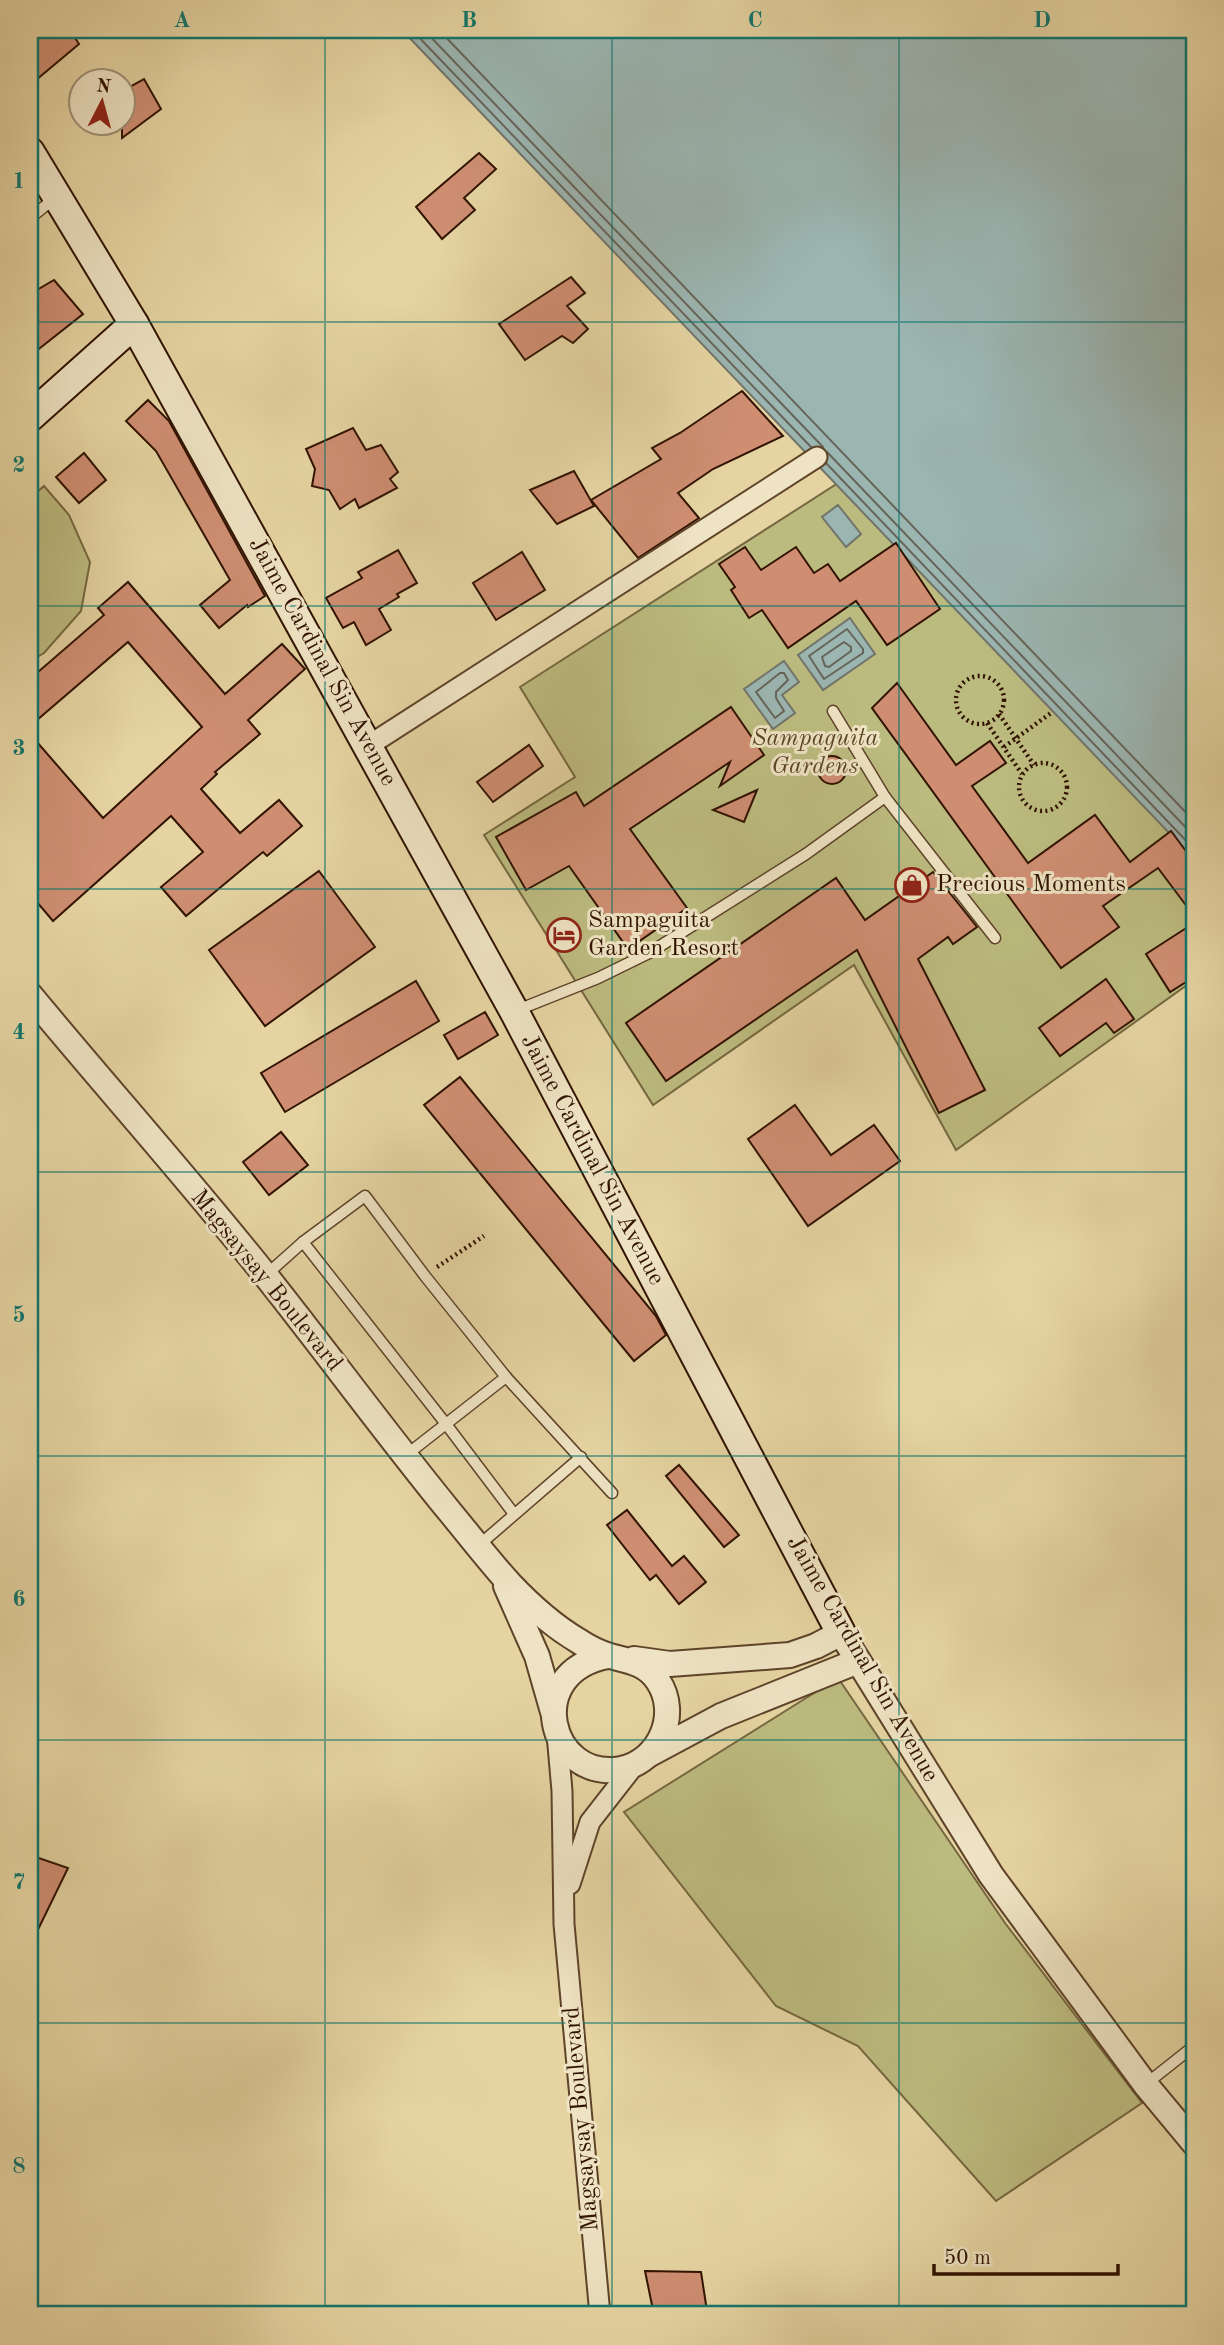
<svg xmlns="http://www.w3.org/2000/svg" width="1224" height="2345" font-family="'Old Standard TT',serif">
  <rect width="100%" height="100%" fill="#e5d4a2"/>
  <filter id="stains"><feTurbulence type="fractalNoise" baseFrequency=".00286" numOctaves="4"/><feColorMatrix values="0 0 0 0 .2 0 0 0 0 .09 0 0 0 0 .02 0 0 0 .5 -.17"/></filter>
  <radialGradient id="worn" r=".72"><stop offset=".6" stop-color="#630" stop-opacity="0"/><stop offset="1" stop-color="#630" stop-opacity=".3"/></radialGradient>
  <g fill="#bcbb7f" stroke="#766740" stroke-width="2">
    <polygon points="849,476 1194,842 1194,980 956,1150 854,965 653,1105 484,835 575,777 520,687"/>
    <polygon points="44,486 69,515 90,562 81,611 44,653 30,661 30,498"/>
    <polygon points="838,1678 1005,1923 1142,2103 996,2201 858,2046 776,2006 624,1812"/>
  </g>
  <g fill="#9bb5b1" stroke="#71746b" stroke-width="2">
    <polygon points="402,30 1194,30 1194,859"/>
    <polygon points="838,505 861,534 846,547 822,517"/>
    <polygon points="850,618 875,654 823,690 798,655"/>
    <polygon points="784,661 799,682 782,695 795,713 773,729 744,689"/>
  </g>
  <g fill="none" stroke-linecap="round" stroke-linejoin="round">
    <g stroke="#666459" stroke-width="2">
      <polyline points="412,30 811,447"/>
      <polyline points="424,30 823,447"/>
      <polyline points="439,30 1194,821"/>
      <polyline points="827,452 1194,836"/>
      <polyline points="826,463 1194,849"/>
      <polygon points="847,629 863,649 863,653 824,679 809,656"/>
      <polygon points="844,642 851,647 851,651 829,667 825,666 822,657"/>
      <polygon points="780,673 784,673 788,680 776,692 776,698 784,711 775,718 756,692"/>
    </g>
  </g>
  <g fill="#cf8e72" stroke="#311301" stroke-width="2">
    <polygon points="42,30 70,30 79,44 30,85 30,40"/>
    <polygon points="144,79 161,109 122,138 122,91"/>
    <polygon points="479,153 496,169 464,198 475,210 442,239 416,207"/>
    <polygon points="571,277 585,293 567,306 588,329 573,343 562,336 525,360 499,324"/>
    <polygon points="54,280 83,314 30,356 30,294"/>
    <polygon points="742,391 783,436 713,469 678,493 699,518 638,558 591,500 661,459 652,448 680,433"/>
    <polygon points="148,400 169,421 265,596 248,607 247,605 219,628 200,605 230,580 156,451 126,421"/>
    <polygon points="353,428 366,450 381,445 398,472 390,479 397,488 359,508 355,499 340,509 329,490 312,486 315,469 306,449"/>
    <polygon points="84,453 106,480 79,503 56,477"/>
    <polygon points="574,471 594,506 557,524 530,490"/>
    <polygon points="896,543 940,609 887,645 856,601 788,648 762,610 749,618 731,590 735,587 719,564 745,547 761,570 796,547 814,573 828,564 840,581"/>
    <polygon points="398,550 417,583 397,594 399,597 379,609 391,630 366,645 354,622 343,628 326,598 362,578 358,572"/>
    <polygon points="522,552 545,590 496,620 473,583"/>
    <polygon points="128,582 225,694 282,644 305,669 248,720 260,734 215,772 217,774 201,789 240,833 279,800 302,826 267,856 263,852 186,916 161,887 203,852 171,816 53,921 30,894 30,734 103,818 202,727 128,642 30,726 30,679 104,615 98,608"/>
    <polygon points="897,683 956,765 990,741 1006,763 972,786 1028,863 1095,815 1130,862 1171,831 1194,862 1194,916 1158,868 1103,906 1119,927 1061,968 872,708"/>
    <polygon points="731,707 764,755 720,786 730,762 630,829 687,908 628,949 569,866 526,890 496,837 576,792 584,806"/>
    <polygon points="529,745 543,766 493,802 477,782"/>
    <circle cx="832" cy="770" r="14"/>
    <polygon points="757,790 744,822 713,810"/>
    <polygon points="319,871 375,947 265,1026 209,950"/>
    <polygon points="933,872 977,927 953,944 948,937 918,959 985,1090 939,1113 857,950 666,1081 626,1023 836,878 865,920"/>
    <polygon points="1194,923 1194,977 1170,992 1146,954"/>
    <polygon points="1106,979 1134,1019 1114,1033 1106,1023 1060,1056 1039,1028"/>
    <polygon points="416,981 439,1021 285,1112 261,1073"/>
    <polygon points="485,1012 498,1035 458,1059 444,1035"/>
    <polygon points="460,1077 656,1316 666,1335 634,1361 424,1105"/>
    <polygon points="795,1105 831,1155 874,1125 900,1161 808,1226 748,1139"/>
    <polygon points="281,1132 308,1165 269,1195 243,1162"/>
    <polygon points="679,1465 739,1535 724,1547 666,1476"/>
    <polygon points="627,1510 672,1566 684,1556 706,1582 679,1604 656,1575 650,1580 607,1525"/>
    <polygon points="30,1855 68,1868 30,1946"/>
    <polygon points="645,2271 701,2272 707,2311 691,2315 654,2315"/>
  </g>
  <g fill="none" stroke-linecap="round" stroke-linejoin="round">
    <g stroke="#5e4329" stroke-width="13">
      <g id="service">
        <polyline points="30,31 31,30"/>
        <polyline points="30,218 55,198"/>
        <polyline points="885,797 995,938"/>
        <polyline points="515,1011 598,978 649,953 806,854 885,797 833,711"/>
        <polyline points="303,1242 446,1424 514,1514"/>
        <polyline points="266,1275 303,1242 365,1196 425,1276 506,1377 612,1493"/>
        <polyline points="405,1456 506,1377"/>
        <polyline points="478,1546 581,1457"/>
        <polyline points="1146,2084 1194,2046"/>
      </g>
    </g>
    <g stroke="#5e4329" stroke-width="23">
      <g id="minor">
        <polyline points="368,746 817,457"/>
        <polyline points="557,1734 562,1791 564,1924 600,2315"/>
        <polyline points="570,1884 590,1822 636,1763"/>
      </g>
    </g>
    <g stroke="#5e4329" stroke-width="28">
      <g id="tertiary">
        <path d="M 30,995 C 108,1089 190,1181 266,1276 C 328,1354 387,1435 450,1512 C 470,1536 489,1561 510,1584 C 529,1604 552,1625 577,1640 C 586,1646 599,1653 610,1656 C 629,1661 646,1663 658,1681 C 680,1714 660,1761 621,1769 C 549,1782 521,1672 608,1656"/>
        <polyline points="506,1586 537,1656 553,1712"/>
        <polyline points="634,1659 670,1664 790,1655 816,1646 841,1633 991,1875 1145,2084 1194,2143"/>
        <polyline points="650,1754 721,1716 858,1661"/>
      </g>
    </g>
    <g stroke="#311301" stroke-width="32">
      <g id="secondary">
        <polyline points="30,152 134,324 514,1011 841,1633"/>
        <polyline points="30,417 134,324"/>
      </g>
    </g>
    <g stroke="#311301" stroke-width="4.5" stroke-dasharray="2 3.5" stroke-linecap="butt">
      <circle cx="980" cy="700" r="24"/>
      <polyline points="999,714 1034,765"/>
      <polyline points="987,723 1022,774"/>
      <polyline points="1004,747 1051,713"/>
      <circle cx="1043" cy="787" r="24"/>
      <polyline points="437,1267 484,1236"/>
    </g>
    <use href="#service" stroke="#eee3c3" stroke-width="10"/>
    <use href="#minor" stroke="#eee3c3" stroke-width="19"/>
    <use href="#tertiary" stroke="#eee3c3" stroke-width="24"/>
    <use href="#secondary" stroke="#eee3c3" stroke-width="28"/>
  </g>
  <path fill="none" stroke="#0f766e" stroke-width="2" stroke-opacity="0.55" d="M 325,30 L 325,2315M 612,30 L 612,2315M 899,30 L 899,2315M 30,322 L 1194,322M 30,606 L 1194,606M 30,889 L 1194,889M 30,1172 L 1194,1172M 30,1456 L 1194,1456M 30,1740 L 1194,1740M 30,2023 L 1194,2023"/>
  <defs>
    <g id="shop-ring" transform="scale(1.75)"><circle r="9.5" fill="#eee3c3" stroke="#8f2418" stroke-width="1.5"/><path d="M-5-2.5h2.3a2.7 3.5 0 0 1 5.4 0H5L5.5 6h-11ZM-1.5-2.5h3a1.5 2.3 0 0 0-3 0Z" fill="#8f2418"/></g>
    <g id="hotel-ring" transform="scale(1.75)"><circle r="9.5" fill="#eee3c3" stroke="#8f2418" stroke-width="1.5"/><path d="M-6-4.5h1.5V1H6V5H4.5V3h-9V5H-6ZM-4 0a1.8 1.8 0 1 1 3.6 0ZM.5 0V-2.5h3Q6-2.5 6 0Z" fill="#8f2418"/></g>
  </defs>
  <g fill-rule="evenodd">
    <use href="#shop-ring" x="912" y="885"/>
    <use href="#hotel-ring" x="564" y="935"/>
  </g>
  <g text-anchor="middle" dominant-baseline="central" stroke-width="6" stroke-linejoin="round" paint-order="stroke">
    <g font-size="24" fill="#311301" stroke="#eee3c3">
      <text transform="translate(322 662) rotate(61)">Jaime Cardinal Sin Avenue</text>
      <text transform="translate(592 1160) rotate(62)">Jaime Cardinal Sin Avenue</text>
      <text transform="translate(266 1281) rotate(51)">Magsaysay Boulevard</text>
      <text transform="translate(862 1659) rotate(60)">Jaime Cardinal Sin Avenue</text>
      <text transform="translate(582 2119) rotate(-95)">Magsaysay Boulevard</text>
    </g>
    <g font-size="24" font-style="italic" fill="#5b4527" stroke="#eee3c3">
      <text x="815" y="739">Sampaguita<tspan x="815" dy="28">Gardens</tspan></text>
    </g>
    <g font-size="24" fill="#311301" stroke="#eee3c3" text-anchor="start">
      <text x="936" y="885">Precious Moments</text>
      <text x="588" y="921">Sampaguita<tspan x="588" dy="28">Garden Resort</tspan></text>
    </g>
  </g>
  <rect width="1224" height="2345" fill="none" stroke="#e5d4a2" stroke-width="77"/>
  <g transform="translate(102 102) rotate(6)"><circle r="33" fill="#eee3c3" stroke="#a29075" stroke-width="2"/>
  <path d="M0-5L12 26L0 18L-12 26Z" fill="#8f2418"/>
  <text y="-10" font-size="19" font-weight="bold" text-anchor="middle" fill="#311301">N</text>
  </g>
  <path d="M934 2264v10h184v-10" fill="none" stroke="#311301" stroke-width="3.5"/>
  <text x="944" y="2264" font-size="21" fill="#311301" stroke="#eee3c3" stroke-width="5" paint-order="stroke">50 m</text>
  <rect x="38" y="38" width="1148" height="2268" fill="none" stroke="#0f766e" stroke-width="2.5"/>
  <g font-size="23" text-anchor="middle" font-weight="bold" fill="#0f766e">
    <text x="182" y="27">A</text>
    <text x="469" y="27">B</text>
    <text x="755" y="27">C</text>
    <text x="1042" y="27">D</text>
    <text x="19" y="188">1</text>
    <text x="19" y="472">2</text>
    <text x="19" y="755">3</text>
    <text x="19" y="1039">4</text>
    <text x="19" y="1322">5</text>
    <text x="19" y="1606">6</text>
    <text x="19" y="1889">7</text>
    <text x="19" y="2173">8</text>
  </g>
  <rect width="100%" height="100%" filter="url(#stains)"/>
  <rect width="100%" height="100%" fill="url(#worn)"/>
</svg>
